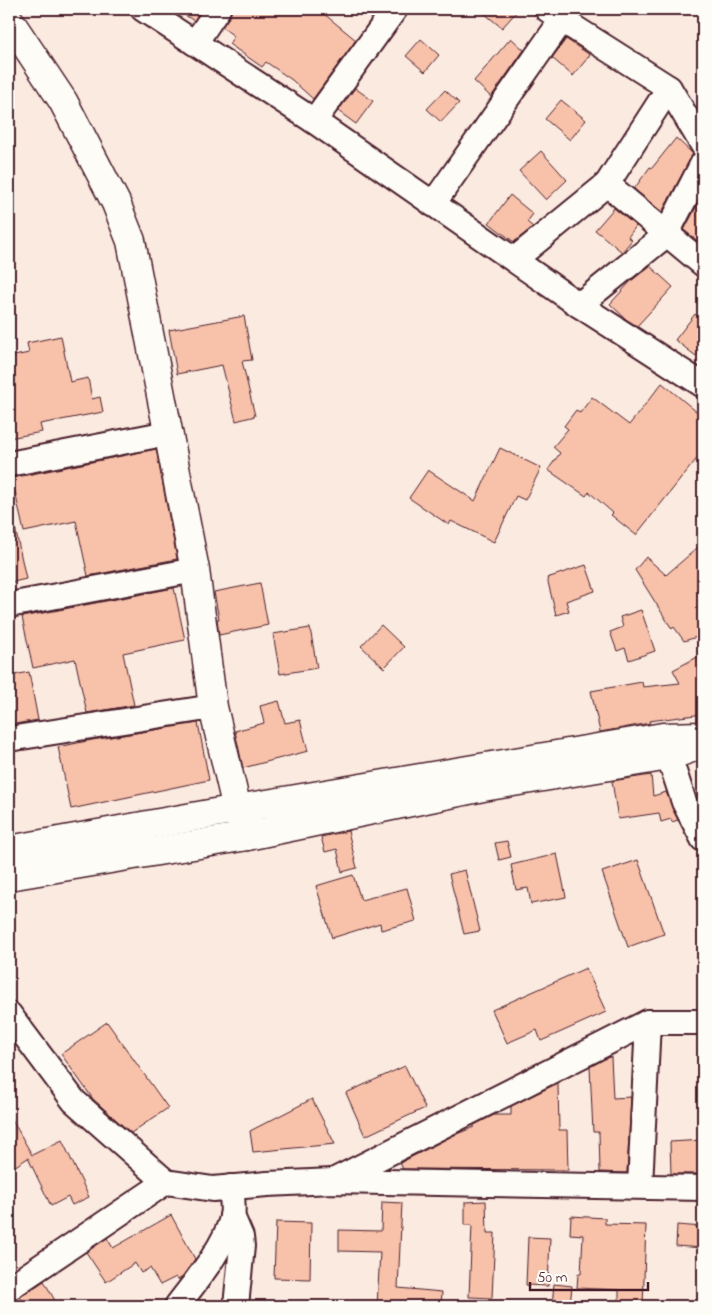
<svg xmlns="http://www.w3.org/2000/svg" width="712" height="1315" font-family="'Indie Flower',sans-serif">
  <rect width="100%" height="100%" fill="#fbeae0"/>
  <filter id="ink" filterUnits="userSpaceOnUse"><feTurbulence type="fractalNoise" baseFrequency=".02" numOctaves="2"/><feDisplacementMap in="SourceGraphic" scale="10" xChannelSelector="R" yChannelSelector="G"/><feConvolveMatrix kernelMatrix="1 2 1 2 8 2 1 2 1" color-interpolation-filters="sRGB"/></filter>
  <g filter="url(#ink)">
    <g fill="#f7c1aa" stroke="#4a1f2b">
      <polygon points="176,9 202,9 194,21"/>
      <polygon points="232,9 318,9 356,40 313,99 292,80 266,62 262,67 229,44 234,36 222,27 230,16"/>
      <polygon points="479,9 519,9 502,28"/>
      <polygon points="511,38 524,50 491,97 474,81"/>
      <polygon points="421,39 439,55 425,72 406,56"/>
      <polygon points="566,39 590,55 573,76 552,58"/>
      <polygon points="355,88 373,101 356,124 338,111"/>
      <polygon points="445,90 459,103 441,122 427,109"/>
      <polygon points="561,100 586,120 570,140 545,119"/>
      <polygon points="676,138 693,154 662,212 634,189 650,167 652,168"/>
      <polygon points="541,151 567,180 546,200 519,171"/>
      <polygon points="510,195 533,214 527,222 533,227 514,242 489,223"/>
      <polygon points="699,202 703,205 703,238 700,243 684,230"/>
      <polygon points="614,208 636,226 628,237 632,240 622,252 595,230"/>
      <polygon points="650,266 673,287 637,326 627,320 610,304 631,281"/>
      <polygon points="695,314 703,321 703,347 696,356 675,340"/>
      <polygon points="244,316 252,360 242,361 255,416 236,421 222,365 177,374 169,330"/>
      <polygon points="61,336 70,382 88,378 92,399 100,397 103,412 40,424 42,432 9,438 9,357 29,353 27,343"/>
      <polygon points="662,383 703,417 703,451 636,535 611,515 613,513 589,492 586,496 548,470 560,453 553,447 568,429 564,426 576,410 580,413 592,397 629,425"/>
      <polygon points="500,448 541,468 525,500 516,496 494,542 451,521 449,525 409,498 428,470 475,501"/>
      <polygon points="156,449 177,559 88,576 76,521 24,532 12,478"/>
      <polygon points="9,523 14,523 26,579 9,583"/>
      <polygon points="703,543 703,635 684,641 674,627 672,629 635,570 646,557 666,575"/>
      <polygon points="586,565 595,591 566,601 569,611 556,615 547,578"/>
      <polygon points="260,583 268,625 219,635 217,619 219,619 214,592"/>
      <polygon points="174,588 185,640 123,653 134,705 87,713 75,659 33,668 22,617"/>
      <polygon points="641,610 655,651 629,660 625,648 617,651 610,632 623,627 620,617"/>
      <polygon points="381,625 404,647 384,668 361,646"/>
      <polygon points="310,628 317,668 280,674 273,634"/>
      <polygon points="703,654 703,714 649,721 650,723 600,732 591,691 642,682 643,687 680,683 673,670"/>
      <polygon points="29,672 38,720 9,725 9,676"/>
      <polygon points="279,701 285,723 300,720 308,751 243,768 235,731 264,723 260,706"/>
      <polygon points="198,723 209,780 71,809 58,747 92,740"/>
      <polygon points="651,775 653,796 666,792 678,820 672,822 671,819 661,822 659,813 618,819 612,781"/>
      <polygon points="348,831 357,868 342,872 337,849 325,852 321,837"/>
      <polygon points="507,841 511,857 499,860 495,843"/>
      <polygon points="557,854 566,897 531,904 528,888 516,890 511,865"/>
      <polygon points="638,860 664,934 628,947 602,872"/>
      <polygon points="465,870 480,931 464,934 449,874"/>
      <polygon points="353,875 361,900 407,888 416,921 381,930 380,923 332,938 316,886"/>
      <polygon points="586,968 606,1012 541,1041 537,1030 507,1043 492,1010"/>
      <polygon points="107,1022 168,1108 131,1133 93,1099 61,1054"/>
      <polygon points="608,1057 611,1057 613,1098 631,1097 627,1173 600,1172 599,1132 593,1132 590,1067"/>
      <polygon points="405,1066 425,1108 365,1136 346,1093"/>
      <polygon points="558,1083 559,1130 567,1130 568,1170 403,1169 400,1163 452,1136 474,1127 474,1125 494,1115 511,1115 511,1106"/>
      <polygon points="312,1099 335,1144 253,1152 250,1131"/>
      <polygon points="9,1114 32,1155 62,1140 89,1197 72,1205 68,1197 51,1206 28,1158 9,1170 9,1155 13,1153 9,1145"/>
      <polygon points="703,1140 703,1174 671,1174 670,1142"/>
      <polygon points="486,1201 487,1233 495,1233 492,1298 469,1297 472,1225 465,1225 465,1202"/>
      <polygon points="382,1202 402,1203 398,1288 442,1292 441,1306 377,1306 380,1252 339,1251 339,1230 381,1231"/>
      <polygon points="171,1215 195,1259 181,1278 178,1280 176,1277 160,1285 150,1268 141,1273 135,1263 106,1282 86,1252 107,1238 113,1248"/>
      <polygon points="571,1216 605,1218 605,1224 646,1225 643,1306 619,1306 619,1290 577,1288 578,1274 581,1274 583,1235 570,1234"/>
      <polygon points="276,1222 311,1223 310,1279 274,1278"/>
      <polygon points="677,1225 703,1227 703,1248 676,1246"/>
      <polygon points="528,1237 550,1238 548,1286 526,1285"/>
      <polygon points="44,1281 58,1306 25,1306 20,1297"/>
      <polygon points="554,1284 572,1286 570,1306 552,1306"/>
    </g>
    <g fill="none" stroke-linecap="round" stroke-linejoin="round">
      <g stroke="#4a1f2b" stroke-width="28">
        <g id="minor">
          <polyline points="143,9 314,121 579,305 703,385"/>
          <polyline points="547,9 562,20 669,88 703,145"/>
          <polyline points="195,43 218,9"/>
          <polyline points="314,121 395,9"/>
          <polyline points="607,184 703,264"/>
          <polyline points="433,204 562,20"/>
          <polyline points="515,259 607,184 669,88"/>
          <polyline points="579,305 666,235 703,163"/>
          <polyline points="9,464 168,433"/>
          <polyline points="9,605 195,570"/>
          <polyline points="663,738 684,802 703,839"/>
          <polyline points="9,739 213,707"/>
          <polyline points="9,1014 74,1101 166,1182"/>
          <polyline points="335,1180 648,1022 703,1022"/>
          <polyline points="640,1186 648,1022"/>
          <polyline points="232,1216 241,1237 242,1246 236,1306"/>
          <polyline points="9,1288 166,1182 213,1189 267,1184 333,1181 703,1188"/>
          <path d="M 177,1306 C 195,1282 224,1248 232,1218 C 234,1209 232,1197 231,1187"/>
        </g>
      </g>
      <g stroke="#4a1f2b" stroke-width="31">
        <g id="major">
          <polyline points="9,20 63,101 116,203 131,241 195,570 213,707 237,809 247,836"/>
          <polyline points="9,850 237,809 663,737 703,736"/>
          <polyline points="9,876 247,836 483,787 669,756 703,744"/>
        </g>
      </g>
      <use href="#minor" stroke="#fdfcf7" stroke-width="24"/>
      <use href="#major" stroke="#fdfcf7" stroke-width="28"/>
    </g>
  </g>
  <rect width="712" height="1315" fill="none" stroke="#fdfcf7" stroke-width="30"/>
  <rect x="15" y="15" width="682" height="1285" fill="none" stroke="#4a1f2b" stroke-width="2" filter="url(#ink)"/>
  <path d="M530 1282v8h118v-8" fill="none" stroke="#4a1f2b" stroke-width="2.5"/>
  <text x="537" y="1282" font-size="15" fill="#4a1f2b" stroke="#fdfcf7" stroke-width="4" paint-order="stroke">50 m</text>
</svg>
